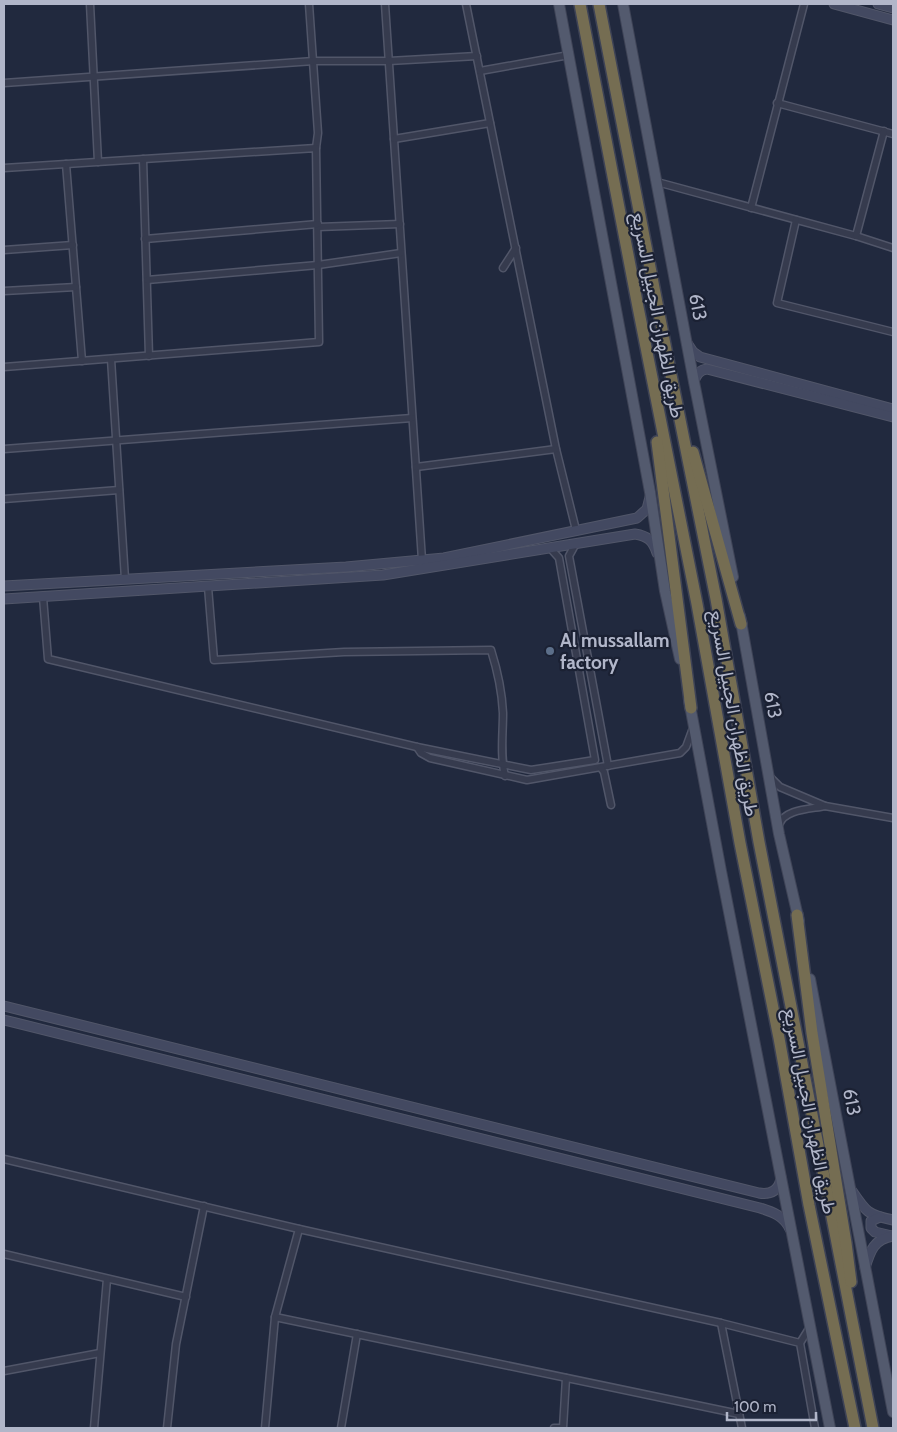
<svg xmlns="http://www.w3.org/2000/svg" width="897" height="1432" font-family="Cabin,Vazirmatn,sans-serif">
  <rect width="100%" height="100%" fill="#21293e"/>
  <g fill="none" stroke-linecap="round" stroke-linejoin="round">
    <g stroke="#515669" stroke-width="9">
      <g id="street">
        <polyline points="90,4 98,162"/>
        <polyline points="309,4 318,133 316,148"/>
        <polyline points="385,4 422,560"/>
        <polyline points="466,4 556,449 576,530"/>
        <polyline points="480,71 569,55"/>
        <polyline points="4,83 314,61 389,61 477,56"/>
        <polyline points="777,103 893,134"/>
        <polyline points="394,139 490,123"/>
        <polyline points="143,159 149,356"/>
        <polyline points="66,164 82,361"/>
        <polyline points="4,168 316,148 319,342 4,367"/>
        <polyline points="657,182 856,236 893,248"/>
        <polyline points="751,208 804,4"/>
        <polyline points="796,220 777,303 893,332"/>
        <polyline points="318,227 400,224"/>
        <polyline points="856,236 884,131"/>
        <polyline points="145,239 318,224"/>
        <polyline points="4,250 73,245"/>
        <polyline points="503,268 516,248"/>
        <polyline points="147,280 318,265 401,253"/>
        <polyline points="4,291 76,287"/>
        <polyline points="111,359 125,579"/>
        <polyline points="4,449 412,418"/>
        <polyline points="416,467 556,449"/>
        <polyline points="4,499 119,490"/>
        <polyline points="575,545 569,556 608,766"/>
        <path d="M 208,587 L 214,660 L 344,652 L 491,650 C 497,669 502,692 503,713 C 503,734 500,755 505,776"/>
        <polyline points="43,597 48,659 417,747 531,770 595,760 559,558 551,549"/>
        <polyline points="417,747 421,753 430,758 527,780 680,753 686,747 693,728"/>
        <polyline points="601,768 604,772 611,805"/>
        <path d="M 771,778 L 780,787 L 825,806 C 811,809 784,809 779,825"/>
        <polyline points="825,806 893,818"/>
        <polyline points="4,1159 299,1229 721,1323 800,1343 815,1428"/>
        <polyline points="4,1254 186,1297"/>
        <polyline points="275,1317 739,1414"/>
        <polyline points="721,1323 742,1428"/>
        <polyline points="800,1343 810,1327"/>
        <polyline points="4,1371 100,1353"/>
        <polyline points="94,1428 107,1279"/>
        <polyline points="167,1428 176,1344 204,1206"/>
        <polyline points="265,1428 275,1317 299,1229"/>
        <polyline points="341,1428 357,1334"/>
        <polyline points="554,1428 563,1428 566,1378"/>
      </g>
    </g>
    <g stroke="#515669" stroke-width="11">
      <g id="secondary">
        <polyline points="834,4 893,20"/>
        <polyline points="878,4 893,8"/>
        <polyline points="687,343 693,352 700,357 893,409"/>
        <path d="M 694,382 C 696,375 699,370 707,369 L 893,417"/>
        <polyline points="4,586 346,567 444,558 637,518 647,509 650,497"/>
        <path d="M 4,599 L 383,575 L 635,534 C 648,536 653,541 657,553"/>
        <path d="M 4,1006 L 759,1193 C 771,1195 780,1190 781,1177"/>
        <path d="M 4,1020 L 760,1208 C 773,1212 784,1216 790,1229"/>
        <path d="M 852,1191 C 866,1212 868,1215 893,1220"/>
        <polyline points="880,1217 871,1221 871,1228 875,1232 892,1236"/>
        <path d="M 865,1268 C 870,1251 874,1239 893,1236"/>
      </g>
    </g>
    <g stroke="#3f4457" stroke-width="12">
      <g id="primary">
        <polyline points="559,4 650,492 665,591 680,659"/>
        <polyline points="623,4 694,382 733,577"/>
        <polyline points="740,616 779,834 799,921"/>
        <polyline points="689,700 721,871 830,1428"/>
        <polyline points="810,979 893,1412"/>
      </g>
    </g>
    <g stroke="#3e4356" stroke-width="14">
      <g id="highway">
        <polyline points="580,4 638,307 697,604 740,843 779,1038 809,1205 855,1428"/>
        <polyline points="599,4 668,360 716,599 759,842 873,1428"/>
        <polyline points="657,442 691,708"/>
        <polyline points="693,452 741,624"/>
        <polyline points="797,915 812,1033 846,1243 851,1282"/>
      </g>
    </g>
    <use href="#street" stroke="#363b4e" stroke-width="6"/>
    <use href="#secondary" stroke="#434961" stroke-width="9"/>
    <use href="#primary" stroke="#535a6e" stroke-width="10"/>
    <use href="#highway" stroke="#756d52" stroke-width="11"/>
  </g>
  <circle fill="#5c6f8a" stroke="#1b2133" stroke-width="2" cx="550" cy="651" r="5"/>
  <g text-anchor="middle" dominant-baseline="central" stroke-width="4.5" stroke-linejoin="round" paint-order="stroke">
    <g font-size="19" fill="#b1b6c9" stroke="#1b2133">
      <text transform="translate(698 307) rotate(79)">613</text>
      <text transform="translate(658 315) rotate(79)">طريق الظهران الجبيل السريع</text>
      <text transform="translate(773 705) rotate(80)">613</text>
      <text transform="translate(734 713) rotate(80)">طريق الظهران الجبيل السريع</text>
      <text transform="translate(852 1102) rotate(79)">613</text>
      <text transform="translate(810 1111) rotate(79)">طريق الظهران الجبيل السريع</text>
    </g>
    <g font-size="19" font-weight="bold" fill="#b1b6c9" stroke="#1b2133" text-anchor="start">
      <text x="560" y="640">Al mussallam<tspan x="560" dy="22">factory</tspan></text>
    </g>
  </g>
  <rect width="897" height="1432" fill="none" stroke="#b1b6c9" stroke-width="10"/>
  <path d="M727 1412v8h89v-8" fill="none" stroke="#b1b6c9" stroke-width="2.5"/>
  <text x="734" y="1412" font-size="15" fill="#b1b6c9" stroke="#1b2133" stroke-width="4" paint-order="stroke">100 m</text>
</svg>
